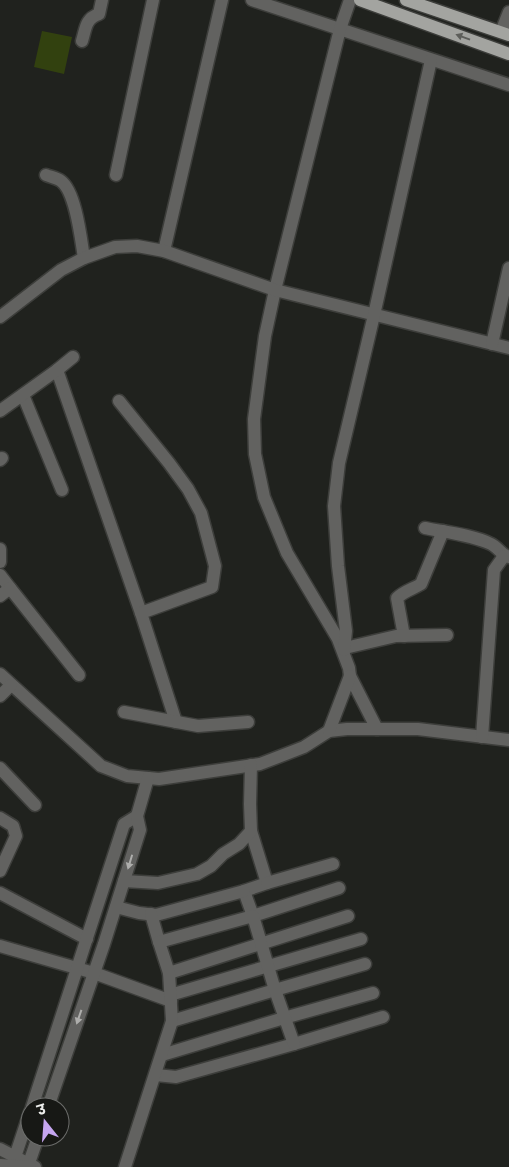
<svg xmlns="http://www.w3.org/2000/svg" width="509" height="1167" font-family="Poppins,'Noto Sans Devanagari',sans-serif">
  <rect width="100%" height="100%" fill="#20221e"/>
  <polygon fill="#32410f" points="42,31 72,37 64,74 34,67"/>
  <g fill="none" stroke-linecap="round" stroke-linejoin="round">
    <g stroke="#3d3e3b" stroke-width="15">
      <g id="minor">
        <polyline points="252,0 509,85"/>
        <polyline points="350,0 340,29 275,290 265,336 254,419 255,454 264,497 287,553 338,639 349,668 350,676 377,729"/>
        <polyline points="501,32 509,12"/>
        <path d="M 82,41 C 86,28 85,19 99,14 L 102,0"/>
        <path d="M 46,175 C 51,177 57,178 61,181 C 76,192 81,240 84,258"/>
        <polyline points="116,175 153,0"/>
        <polyline points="164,251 222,0"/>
        <polyline points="0,317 61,270 84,258 115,247 137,246 164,251 275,290 509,348"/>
        <polyline points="492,344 509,268"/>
        <polyline points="57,370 141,613"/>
        <polyline points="23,395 62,490"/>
        <polyline points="119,401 169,463 188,489 201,513 215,566 212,587 141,613 176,722"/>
        <polyline points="0,411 57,370 73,357"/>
        <polyline points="0,460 2,458"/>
        <path d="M 425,528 C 445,532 473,535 491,544 C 498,547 501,555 509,557"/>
        <polyline points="0,549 0,562"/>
        <polyline points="0,575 10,588 0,596"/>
        <polyline points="10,588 79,675"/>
        <path d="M 404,636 L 397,598 C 404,591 413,589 421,584 L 443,531"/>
        <polyline points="345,648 396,636 447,635"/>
        <polyline points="344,650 346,631 338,566 334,506 339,463 374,315 431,60"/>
        <polyline points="0,674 101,766 127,776 159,779 260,764 304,747 329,731 347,729 418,729 509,740"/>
        <polyline points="0,696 11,685"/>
        <polyline points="124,712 198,726 248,722"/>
        <polyline points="329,731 350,676"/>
        <polyline points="482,737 494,570 504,556"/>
        <polyline points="0,768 35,805"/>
        <polyline points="0,818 13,826 16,836 0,871"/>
        <polyline points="251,831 267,883 244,891 253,916 339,888"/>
        <polyline points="124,881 158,883 197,874 211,866 223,854 239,844 251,831 250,804 251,765"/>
        <polyline points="267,883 333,864"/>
        <polyline points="0,893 87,939"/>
        <polyline points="116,907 139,913 156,915 244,891"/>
        <polyline points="151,914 159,942"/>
        <polyline points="0,946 94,973 171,1001"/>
        <polyline points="169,973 348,916"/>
        <polyline points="170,995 361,939"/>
        <polyline points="172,1021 275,990 365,964"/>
        <polyline points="162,1055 284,1018 373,993"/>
        <polyline points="156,1075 176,1077 294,1044 383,1017"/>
        <polyline points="32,1107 124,824 137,816"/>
        <polyline points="48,1107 104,944 140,830 137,816 148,778"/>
        <polyline points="0,1149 35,1167"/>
        <polyline points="15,1157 30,1112"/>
        <polyline points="29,1163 38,1137"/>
        <polyline points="0,1165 30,1167"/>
        <polyline points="125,1167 172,1021 169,973 159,942 253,916 275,990 294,1044"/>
      </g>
    </g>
    <g stroke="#3d3e3b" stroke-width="15">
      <g id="major">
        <polyline points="360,0 509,54"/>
        <polyline points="406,0 509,35"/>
      </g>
    </g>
    <use href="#minor" stroke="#626260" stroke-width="12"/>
    <use href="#major" stroke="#a3a4a0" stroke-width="12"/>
  </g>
  <defs><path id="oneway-solid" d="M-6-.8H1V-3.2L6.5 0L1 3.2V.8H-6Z" transform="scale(1.25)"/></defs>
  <use fill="#5d5e5a" href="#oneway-solid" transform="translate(463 37) rotate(-160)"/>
  <g fill="#aeaeac">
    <use href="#oneway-solid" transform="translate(130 862) rotate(107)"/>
    <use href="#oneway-solid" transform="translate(79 1017) rotate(109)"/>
  </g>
  <g transform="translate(45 1122) rotate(343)"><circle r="24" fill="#171815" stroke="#6c6d6b"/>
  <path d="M0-4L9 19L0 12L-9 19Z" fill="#c6a6f0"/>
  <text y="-8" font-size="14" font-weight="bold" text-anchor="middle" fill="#ecedeb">उ</text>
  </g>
</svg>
